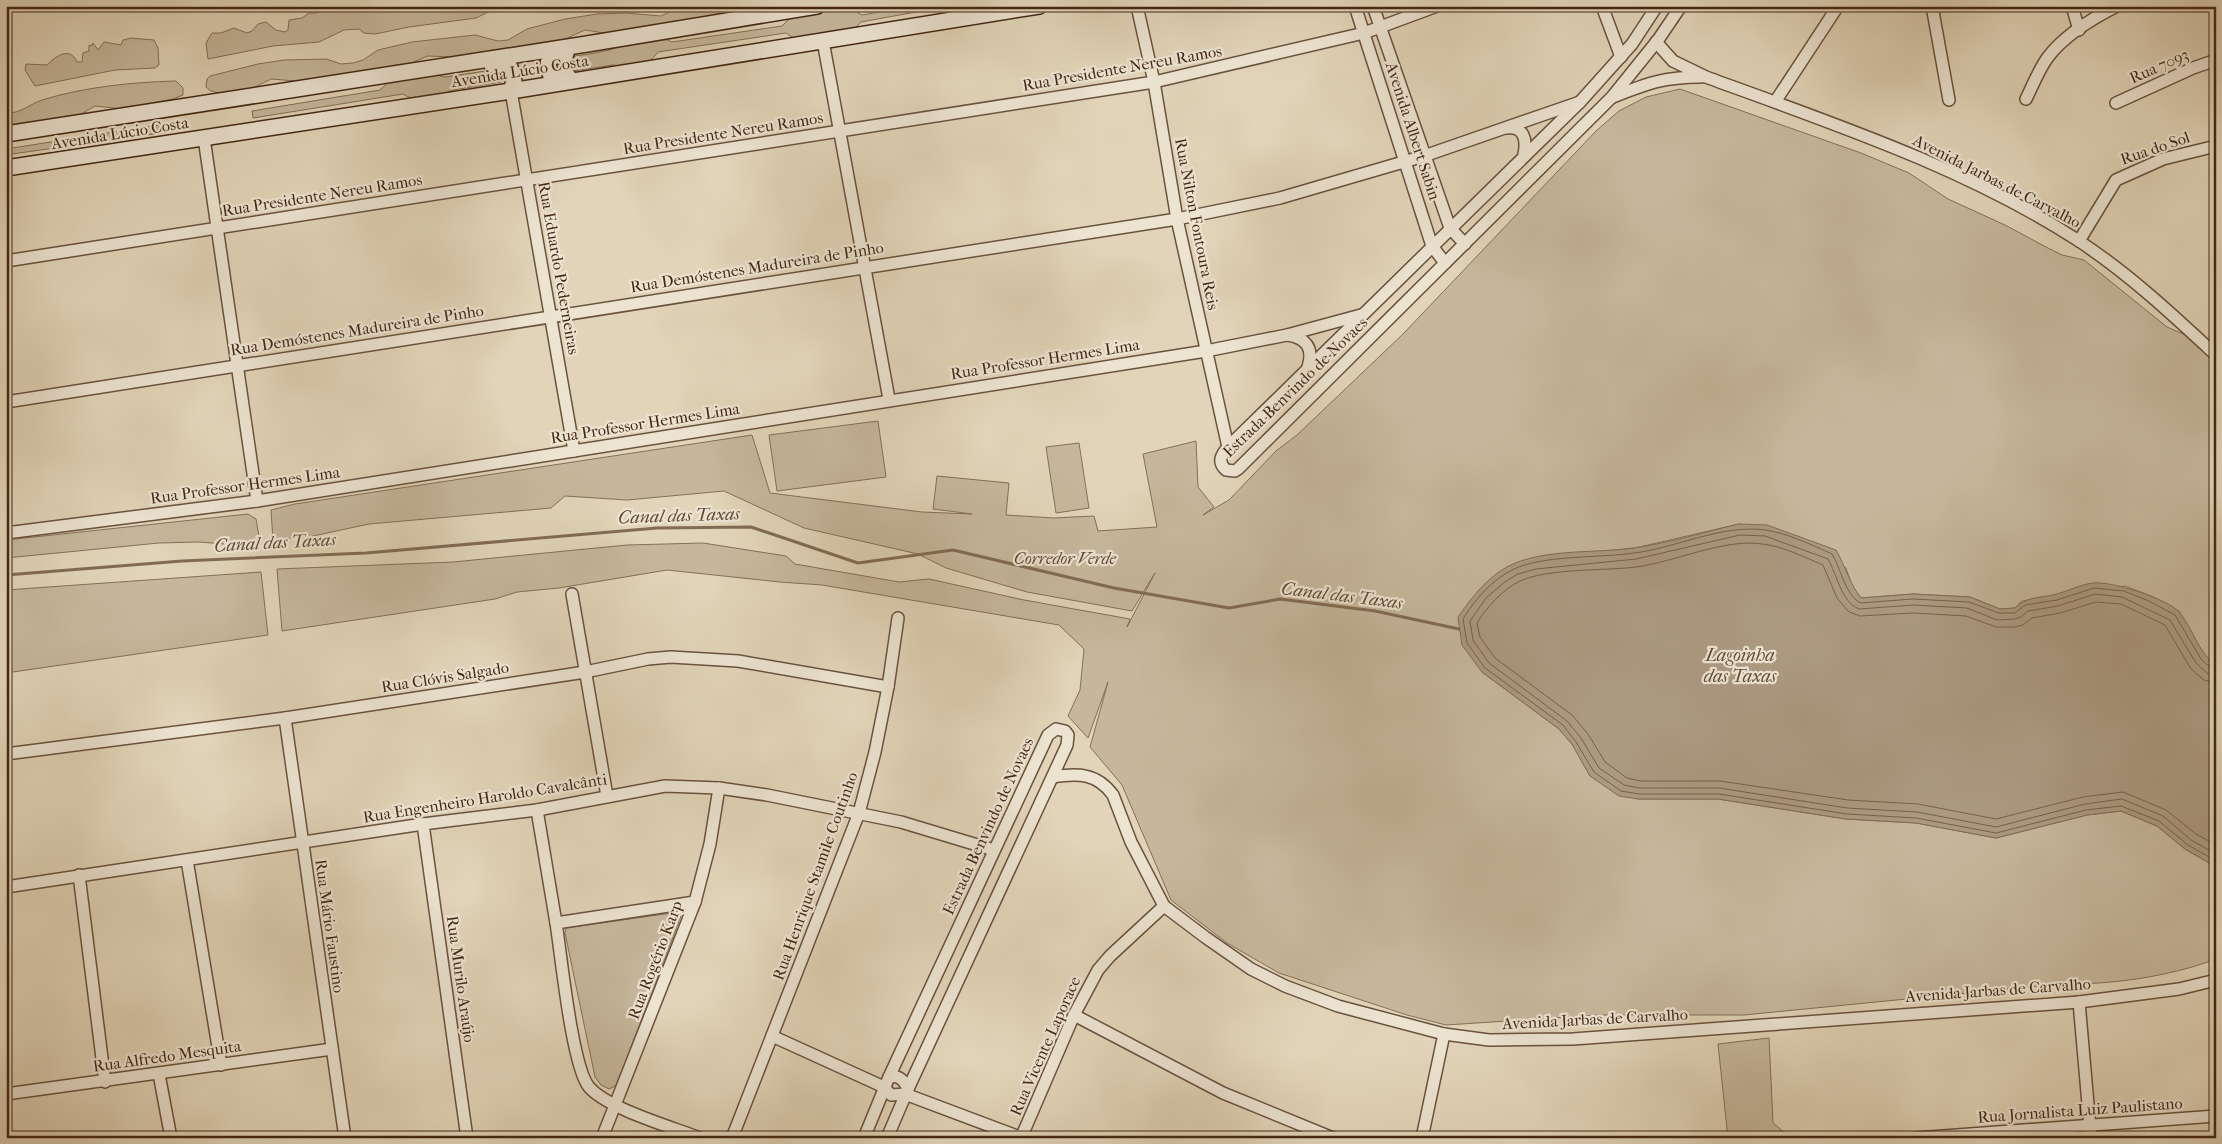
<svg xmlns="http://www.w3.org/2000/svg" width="2222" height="1144" font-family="'IM FELL French Canon',serif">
  <rect width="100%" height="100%" fill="#e1d4b8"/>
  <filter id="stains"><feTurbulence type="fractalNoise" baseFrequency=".004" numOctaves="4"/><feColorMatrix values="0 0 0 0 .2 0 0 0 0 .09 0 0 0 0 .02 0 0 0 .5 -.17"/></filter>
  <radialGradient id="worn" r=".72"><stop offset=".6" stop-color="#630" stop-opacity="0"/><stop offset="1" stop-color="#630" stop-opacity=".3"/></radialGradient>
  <g fill="#c6b79c" stroke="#846f58">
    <polygon points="327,6 339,8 500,6 476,18 409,27 375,34 364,33 359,29 344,30 319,42 273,46 208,59 206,43 212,33 221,33 234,28 247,33 252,31 258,24 266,22 276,30 285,32 288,30 289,20 302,18 309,13 317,13"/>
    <path d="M 682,6 L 775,6 C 755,9 739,5 721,15 L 604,33 L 585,30 L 565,39 L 452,57 L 428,56 L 411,63 L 397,66 L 296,81 L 271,79 L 253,88 L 219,93 L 211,91 L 206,87 L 207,79 L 210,76 L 258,64 L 284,60 L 326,59 L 341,64 L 353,63 L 363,60 L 378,50 L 412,42 L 475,35 L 498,41 L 508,40 L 527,29 L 565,19 L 597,14 L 626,13 L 661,16 Z"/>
    <path d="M 913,6 L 979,6 L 972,13 L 965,14 L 949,6 L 861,22 L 851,32 L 796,40 L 786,33 L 658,52 L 648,64 L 627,67 L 613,65 L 561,73 L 556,71 L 554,62 L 559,58 C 575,56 593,54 609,50 C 629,44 652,32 672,42 L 782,26 L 790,18 L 849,8 L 862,15 Z"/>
    <path d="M 131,38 L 154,40 L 158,48 L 159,65 L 155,68 L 115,70 L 35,86 L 25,70 L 26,64 L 47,65 C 56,56 70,46 77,62 L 82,62 L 83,53 L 89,51 L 89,45 L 92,46 L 93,43 L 98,50 L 104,42 L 121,45 L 123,40 Z"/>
    <polygon points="499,69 504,73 504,77 501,82 453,90 435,97 414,100 403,94 253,118 252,111 380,90 391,80 431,74 445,77"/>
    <path d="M 176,81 L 183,88 L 183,95 L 173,99 L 123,109 L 95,106 L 78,116 L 6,127 L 6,113 C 20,114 30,104 42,100 C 84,87 133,82 176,81 Z"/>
    <path d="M 1680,89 L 1861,153 L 1909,173 L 1948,199 L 2005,225 L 2048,248 L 2062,255 L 2084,260 L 2167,327 L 2188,336 L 2216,363 L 2216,666 L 2205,656 L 2179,611 L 2151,596 L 2125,586 L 2022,601 L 2015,608 L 2000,609 L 1970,597 L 1913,594 L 1861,598 L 1852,586 L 1846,568 L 1739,524 L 1635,548 L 1533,558 L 1482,672 L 1559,729 L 1572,744 L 1590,776 L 1638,799 L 1718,799 L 1846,819 L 1916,823 L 1996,838 L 2087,815 L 2121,811 L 2157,826 L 2185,849 L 2216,867 L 2216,959 C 2168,977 2110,985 2059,984 L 1744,1015 L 1599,1015 L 1446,1025 L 1407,1015 L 1279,973 L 1227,943 L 1171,900 L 1122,785 L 1090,747 L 1108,682 L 1088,738 L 1068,716 L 1080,690 L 1084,649 L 1059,625 L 822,585 L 780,582 L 667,570 L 559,588 L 517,592 L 495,599 L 282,631 L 277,569 L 453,562 L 627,545 L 703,543 L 786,556 L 795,564 L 899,582 L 929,579 L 1024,600 L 1130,619 L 1127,627 L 1155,573 L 1132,611 L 1027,592 L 946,568 L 918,554 L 804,528 L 724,491 L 627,500 L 565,496 L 551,508 L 369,524 L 313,536 L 273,540 L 271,510 L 295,504 L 752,435 L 770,493 L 922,512 L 972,514 L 933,509 L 937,476 L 1009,483 L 1006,515 L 1053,518 L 1094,516 L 1098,531 L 1157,527 L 1143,454 L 1196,441 L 1198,487 L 1214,507 L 1203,515 L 1229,500 L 1276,451 L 1297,435 L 1403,334 L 1596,131 L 1619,111 L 1646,97 Z"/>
    <polygon points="159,125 160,133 12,154 6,162 6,149"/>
    <polygon points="878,421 886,477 777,491 769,435"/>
    <polygon points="1079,443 1089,508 1056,513 1046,447"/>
    <polygon points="248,514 256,519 260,542 249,546 199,542 159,543 6,558 6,540"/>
    <polygon points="261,572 268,635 6,673 6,590"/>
    <polygon points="672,913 681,916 617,1085 609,1089 601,1085 595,1077 565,933 566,928"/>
    <polygon points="1769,1038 1773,1123 1785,1133 1782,1138 1728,1138 1718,1044"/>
  </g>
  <path fill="#ab9980" stroke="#816b55" d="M 1739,524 L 1767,525 L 1836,550 C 1845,566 1850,584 1861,598 L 1913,594 L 1970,597 L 2000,609 L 2015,608 C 2026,597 2038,598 2053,595 C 2067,592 2080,584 2094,583 C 2112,581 2168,599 2179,612 C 2194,630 2196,649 2216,666 L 2216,867 L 2185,849 L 2157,826 L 2121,811 L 2087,815 L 1996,838 L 1916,823 L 1846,819 L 1718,799 L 1638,799 L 1619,796 L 1590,776 L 1572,744 L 1559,729 L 1482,672 L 1462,645 L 1458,617 C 1470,600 1482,584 1499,572 C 1533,547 1594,554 1634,548 C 1669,543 1704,532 1739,524 Z"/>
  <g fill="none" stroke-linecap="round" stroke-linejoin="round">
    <g stroke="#77604a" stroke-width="1">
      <path d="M 2216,669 L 2211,668 L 2201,659 L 2175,615 L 2149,601 L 2124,591 L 2094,588 L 2057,600 L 2025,605 L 2015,613 L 1999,613 L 1969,602 L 1913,599 L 1860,603 C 1845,594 1841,569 1832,554 C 1812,545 1787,533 1765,530 C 1722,524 1676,548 1634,553 C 1601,558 1543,555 1514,569 C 1493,579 1475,599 1463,619 L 1467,643 L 1485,668 L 1563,725 L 1576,742 L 1594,772 L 1621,791 L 1639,794 L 1719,794 L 1847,814 L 1916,818 L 1996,833 L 2086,810 L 2121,806 L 2159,821 L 2188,845 L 2216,861"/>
      <path d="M 2216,675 L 2208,674 L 2196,663 L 2170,620 L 2122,597 L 2095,594 L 2058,606 L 2028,611 L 2021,617 L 2015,619 L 1997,620 L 1967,608 L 1913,605 L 1859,609 C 1841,602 1837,574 1828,559 L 1765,536 L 1740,535 L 1636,559 L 1536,569 L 1518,574 L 1506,581 L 1486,598 L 1470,621 L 1473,640 L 1489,663 L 1567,721 L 1581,738 L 1599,768 L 1624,785 L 1639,788 L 1719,788 L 1847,808 L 1917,812 L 1996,827 L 2085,804 L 2122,799 L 2163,816 L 2191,840 L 2216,854"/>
      <path d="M 2216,683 L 2204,680 L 2191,669 L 2165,625 L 2121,604 L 2096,602 L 2060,613 L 2032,618 L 2023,625 L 2015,627 L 1996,627 L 1966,616 L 1913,613 L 1860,616 L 1849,612 L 1837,598 L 1823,565 C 1804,557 1782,546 1762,544 C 1726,538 1674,562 1636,567 C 1603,571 1549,568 1520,581 C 1502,590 1487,607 1477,623 L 1480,637 L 1495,658 L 1572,715 L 1588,734 L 1605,762 L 1627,778 L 1640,781 L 1720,781 L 1848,800 L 1918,804 L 1996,819 L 2083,797 L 2123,792 L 2166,810 L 2196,834 L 2216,845"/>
    </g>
    <polyline stroke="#816b55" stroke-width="3" points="6,575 182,561 366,553 657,528 751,527 858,563 953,550 1114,588 1229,608 1280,599 1375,611 1459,629"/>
    <g stroke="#6a523d" stroke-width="14">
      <g id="minor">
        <polyline points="1137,6 1154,82 1177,219 1228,447"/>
        <polyline points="1355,6 1432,246 1445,263"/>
        <polyline points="1373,6 1450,228 1465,244"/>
        <polyline points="1602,6 1621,57"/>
        <path d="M 1657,6 L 1632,44 L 1580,102 L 1228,447 C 1221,455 1217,462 1226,470 L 1235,471 L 1238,469 L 1612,97 L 1658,40 L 1681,6"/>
        <polyline points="1932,6 1949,100"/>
        <polyline points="2072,6 2079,30"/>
        <polyline points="823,41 889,399"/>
        <path d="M 1656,42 L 1673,61 L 1706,77 C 1831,123 1967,168 2079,241 C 2129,274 2173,315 2216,355"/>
        <polyline points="511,91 574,451"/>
        <path d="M 1613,97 C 1648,83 1664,77 1701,77"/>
        <path d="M 2026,99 C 2033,85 2039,69 2048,57 C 2064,36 2093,18 2117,6"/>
        <polyline points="1775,102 1838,6"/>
        <polyline points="2116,103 2193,68 2216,60"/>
        <path d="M 1507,128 C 1524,126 1527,140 1524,154"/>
        <polyline points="204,138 257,501"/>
        <polyline points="2079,241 2116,180 2163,159 2216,146"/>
        <polyline points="6,261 1154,82 1364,33 1437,6"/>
        <path d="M 1288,335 C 1306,338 1314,348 1308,367"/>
        <polyline points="6,402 1177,219 1280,198 1424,156 1580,102"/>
        <polyline points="6,533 257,501 1206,351 1287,335 1361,315"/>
        <polyline points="572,594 607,796"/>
        <polyline points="285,718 345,1138"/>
        <polyline points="6,754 285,718 585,672 648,659 671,657 738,661 888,687"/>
        <path d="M 1053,777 C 1078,773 1097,773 1113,795 L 1131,842 L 1164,906 L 1205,937 L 1251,969 L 1285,986 L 1338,1006 L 1444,1034 L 1489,1040 L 1573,1039 L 2079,1002 L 2179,989 L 2216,980"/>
        <polyline points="537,810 556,923"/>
        <polyline points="423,824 467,1138"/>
        <polyline points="187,860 221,1065"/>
        <polyline points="79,875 105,1082"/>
        <polyline points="6,887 423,824 537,810 665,786 719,788 767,795 901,822 994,850"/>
        <path d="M 695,902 L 556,923 C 561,954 572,1067 589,1087 C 608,1109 672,1127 700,1138"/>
        <polyline points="2079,1002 2091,1138"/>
        <polyline points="1074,1015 1223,1093 1333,1138"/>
        <polyline points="772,1036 884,1087 891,1095 905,1094 1022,1138"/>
        <polyline points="159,1074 171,1138"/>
        <path d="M 889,1077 C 899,1075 904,1080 908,1089"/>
        <polyline points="6,1094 332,1049"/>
        <polyline points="602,1138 695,902 710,844 719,788"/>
        <polyline points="732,1138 859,813 875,752 888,687 898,618"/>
        <polyline points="864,1138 889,1077 1048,735 1056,729 1065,731 1068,735 1067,745 908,1089 887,1138"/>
        <polyline points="1021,1138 1074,1015 1098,970 1110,956 1164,906"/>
        <polyline points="1422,1138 1444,1034"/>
        <polyline points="1916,1138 2216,1116"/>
      </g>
    </g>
    <g stroke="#432714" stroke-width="18">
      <g id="secondary">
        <polyline points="566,54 552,57 548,63 550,74 556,78 568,76"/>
        <polyline points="492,65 501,63 510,67 514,81 511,91"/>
        <polyline points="6,134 587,44 817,6"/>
        <polyline points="6,168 511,91 1039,6"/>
      </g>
    </g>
    <use href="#minor" stroke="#ece3d1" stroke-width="11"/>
    <use href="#secondary" stroke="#ece3d1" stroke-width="15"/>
  </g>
  <g text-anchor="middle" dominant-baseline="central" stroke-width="4.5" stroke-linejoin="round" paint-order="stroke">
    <g font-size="16" fill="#432714" stroke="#ece3d1">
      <text transform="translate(2159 66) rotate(-24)">Rua 7093</text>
      <text transform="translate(1122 68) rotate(-10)">Rua Presidente Nereu Ramos</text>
      <text transform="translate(520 71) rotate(-9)">Avenida Lúcio Costa</text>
      <text transform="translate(1413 131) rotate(72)">Avenida Albert Sabin</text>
      <text transform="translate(120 133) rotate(-9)">Avenida Lúcio Costa</text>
      <text transform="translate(723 133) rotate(-9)">Rua Presidente Nereu Ramos</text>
      <text transform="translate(2155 148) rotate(-19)">Rua do Sol</text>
      <text transform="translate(1997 181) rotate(27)">Avenida Jarbas de Carvalho</text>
      <text transform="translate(322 195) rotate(-9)">Rua Presidente Nereu Ramos</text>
      <text transform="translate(1197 224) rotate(79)">Rua Nilton Fontoura Reis</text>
      <text transform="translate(757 267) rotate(-9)">Rua Demóstenes Madureira de Pinho</text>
      <text transform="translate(559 268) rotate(80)">Rua Eduardo Pederneiras</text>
      <text transform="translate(357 330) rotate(-9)">Rua Demóstenes Madureira de Pinho</text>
      <text transform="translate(1045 359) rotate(-9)">Rua Professor Hermes Lima</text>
      <text transform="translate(1295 387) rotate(-44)">Estrada Benvindo de Novaes</text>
      <text transform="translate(645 423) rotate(-9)">Rua Professor Hermes Lima</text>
      <text transform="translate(245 485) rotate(-8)">Rua Professor Hermes Lima</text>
      <text transform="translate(445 677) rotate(-9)">Rua Clóvis Salgado</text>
      <text transform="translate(485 798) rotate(-9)">Rua Engenheiro Haroldo Cavalcânti</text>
      <text transform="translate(988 826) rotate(-65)">Estrada Benvindo de Novaes</text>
      <text transform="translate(815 876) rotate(-70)">Rua Henrique Stamile Coutinho</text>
      <text transform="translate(330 926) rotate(82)">Rua Mário Faustino</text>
      <text transform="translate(655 960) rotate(-69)">Rua Rogério Karp</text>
      <text transform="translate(461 979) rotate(82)">Rua Murilo Araújo</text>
      <text transform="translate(1998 990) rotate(-4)">Avenida Jarbas de Carvalho</text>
      <text transform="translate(1595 1019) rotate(-3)">Avenida Jarbas de Carvalho</text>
      <text transform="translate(1045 1046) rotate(-66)">Rua Vicente Laporace</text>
      <text transform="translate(167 1056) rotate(-8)">Rua Alfredo Mesquita</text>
      <text transform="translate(2080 1110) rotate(-4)">Rua Jornalista Luiz Paulistano</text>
    </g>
    <g font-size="16" font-style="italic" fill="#5d442f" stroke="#ece3d1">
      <text x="1065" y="558">Corredor Verde</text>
    </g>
    <g font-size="18" font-style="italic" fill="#624934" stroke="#ece3d1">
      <text transform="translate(679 516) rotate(-2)">Canal das Taxas</text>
      <text transform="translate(275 543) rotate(-3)">Canal das Taxas</text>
      <text transform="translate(1342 596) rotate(7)">Canal das Taxas</text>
      <text x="1740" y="655">Lagoinha<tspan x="1740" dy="21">das Taxas</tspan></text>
    </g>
  </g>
  <rect width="2222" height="1144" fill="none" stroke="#e1d4b8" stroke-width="25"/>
  <rect x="8" y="8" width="2207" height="1129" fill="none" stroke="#432714" stroke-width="2.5"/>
  <rect x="12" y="12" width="2197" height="1119" fill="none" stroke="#432714"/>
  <rect width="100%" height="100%" filter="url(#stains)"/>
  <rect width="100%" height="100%" fill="url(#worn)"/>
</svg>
